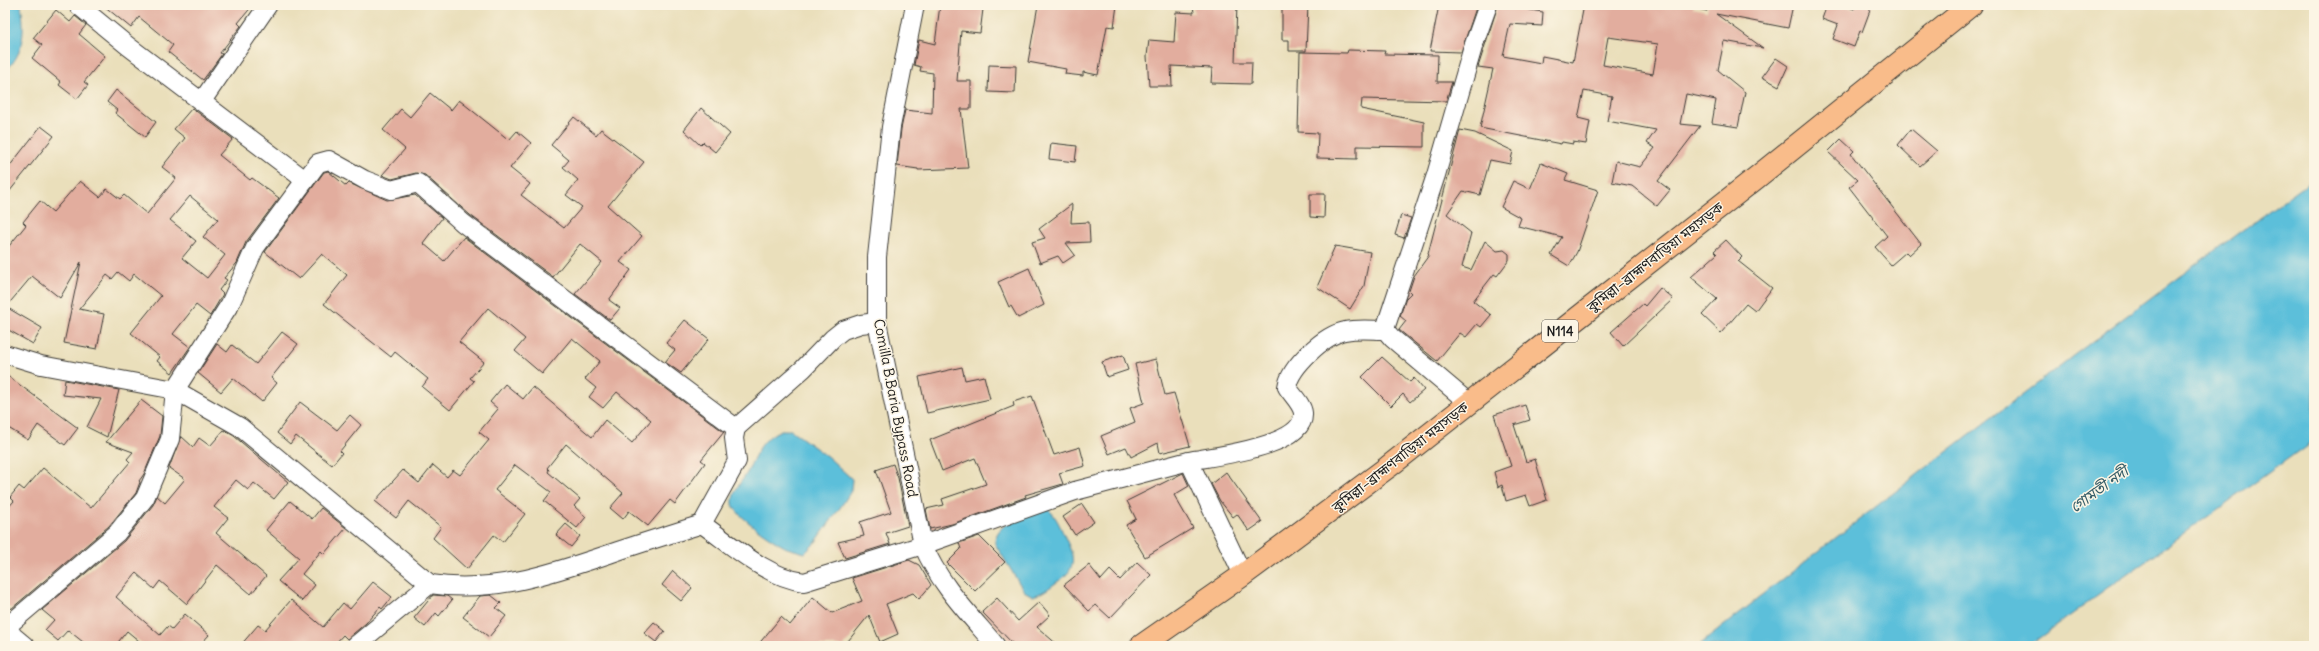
<svg xmlns="http://www.w3.org/2000/svg" width="2319" height="651" font-family="Delius,'Noto Sans Bengali',sans-serif">
  <rect width="100%" height="100%" fill="#fcf5e5"/>
  <filter id="ink" filterUnits="userSpaceOnUse"><feTurbulence type="fractalNoise" baseFrequency=".025" numOctaves="2"/><feDisplacementMap in="SourceGraphic" scale="8" xChannelSelector="R" yChannelSelector="G"/><feConvolveMatrix kernelMatrix="1 2 1 2 8 2 1 2 1" color-interpolation-filters="sRGB"/></filter>
  <filter id="wash" filterUnits="userSpaceOnUse"><feTurbulence type="fractalNoise" baseFrequency=".012" numOctaves="4" result="noise"/><feDisplacementMap in="SourceGraphic" scale="16" xChannelSelector="R" yChannelSelector="G"/><feGaussianBlur stdDeviation="0.9" result="paint"/><feColorMatrix in="noise" values="0 0 0 0 0 0 0 0 0 0 0 0 0 0 0 0 0 1.4 0 .05"/><feComposite in="paint" operator="in"/></filter>
  <g filter="url(#wash)">
    <rect width="100%" height="100%" fill="#eadfbb"/>
    <g fill="#5cbfda" stroke="#3c6e7b">
      <path d="M 5,5 L 21,5 C 25,29 25,54 5,71 Z"/>
      <path d="M 2314,178 L 2314,440 L 2028,646 L 1698,646 C 1900,486 2105,329 2314,178 Z"/>
      <path d="M 781,430 L 791,430 L 828,457 L 852,479 L 851,491 L 842,505 L 815,543 L 805,553 C 799,551 793,550 787,548 C 776,543 734,515 733,504 C 731,491 744,480 749,469 C 756,452 764,437 781,430 Z"/>
      <path d="M 1048,509 C 1056,516 1060,526 1064,535 C 1074,556 1079,568 1057,582 C 1049,588 1043,593 1033,596 L 1024,591 L 995,544 C 994,520 1031,515 1048,509 Z"/>
    </g>
    <g id="blocks">
      <g fill="#e2ad9e" fill-rule="evenodd">
        <polygon points="103,5 253,5 238,23 241,26 220,53 222,54 203,80 168,52 173,45 139,17 131,28"/>
        <polygon points="940,5 983,9 980,33 961,31 957,81 971,81 971,109 961,109 968,168 918,170 918,169 897,166 901,129 905,110 932,113 933,73 920,71 921,67 914,65 919,40 935,44"/>
        <polygon points="1038,5 1117,5 1114,27 1107,26 1098,75 1083,72 1083,76 1065,74 1066,69 1028,62"/>
        <polygon points="1193,5 1237,5 1235,62 1252,62 1251,84 1211,83 1212,68 1171,66 1172,86 1149,86 1147,56 1149,40 1174,42 1176,12 1194,13"/>
        <polygon points="1282,5 1308,5 1306,51 1289,51 1289,40 1282,40"/>
        <polygon points="1439,5 1477,5 1461,52 1430,51"/>
        <path d="M 1498,5 L 1543,12 L 1542,26 L 1510,24 L 1503,56 L 1541,63 L 1542,56 L 1573,62 L 1584,5 L 1694,5 L 1693,8 L 1707,11 L 1708,5 L 1793,5 L 1788,28 L 1716,14 L 1763,48 L 1724,41 L 1718,70 L 1745,92 L 1738,127 L 1712,123 L 1716,100 L 1686,94 L 1680,124 L 1700,126 L 1658,181 L 1670,190 L 1657,206 L 1632,186 L 1612,182 L 1616,161 L 1640,167 L 1655,148 L 1647,143 L 1656,130 L 1607,121 L 1612,96 L 1584,91 L 1578,118 L 1590,121 L 1586,144 L 1573,142 L 1573,144 L 1562,142 L 1561,144 L 1480,128 L 1493,69 L 1478,67 ZM 1608,37 L 1658,44 L 1653,74 L 1603,65 Z"/>
        <polygon points="1827,5 1843,5 1854,9 1856,5 1872,5 1862,32 1860,31 1854,47 1833,39 1838,25 1822,19"/>
        <polygon points="56,10 70,22 75,16 86,25 79,34 105,56 84,82 88,85 77,99 59,85 61,82 32,58 42,45 33,38"/>
        <polygon points="1348,50 1385,51 1384,54 1438,55 1437,82 1452,82 1446,101 1362,99 1361,109 1424,122 1424,147 1357,146 1357,159 1317,158 1318,133 1298,132 1300,52 1347,53"/>
        <polygon points="1776,58 1788,66 1779,86 1762,77"/>
        <polygon points="989,65 1016,66 1015,93 988,92"/>
        <polygon points="116,90 156,122 145,137 115,113 117,110 107,102"/>
        <polygon points="430,93 451,110 459,100 509,140 517,131 531,143 510,168 530,184 521,195 564,228 582,207 566,195 578,180 563,167 569,160 551,145 574,117 596,135 601,129 644,162 608,206 642,236 620,262 631,270 609,300 620,308 610,320 575,294 602,262 580,244 553,277 470,215 425,175 416,173 392,179 382,175 405,149 383,130 401,109 410,117"/>
        <path d="M 192,108 L 233,139 L 219,155 L 250,180 L 252,178 L 279,198 L 246,242 L 237,263 L 224,278 L 227,280 L 219,290 L 223,294 L 210,316 L 196,305 L 173,334 L 190,347 L 172,373 L 157,361 L 160,357 L 131,333 L 161,296 L 134,274 L 129,281 L 118,272 L 112,279 L 107,275 L 79,309 L 104,314 L 97,349 L 64,343 L 81,262 L 60,298 L 32,276 L 6,307 L 42,328 L 33,344 L 5,328 L 5,251 L 26,225 L 23,222 L 40,201 L 53,212 L 80,181 L 100,197 L 107,189 L 120,199 L 124,195 L 147,214 L 176,178 L 162,167 L 185,138 L 174,129 ZM 190,196 L 218,219 L 203,237 L 225,255 L 207,278 L 182,258 L 196,241 L 170,220 Z"/>
        <polygon points="701,108 730,134 715,152 703,142 700,145 684,130"/>
        <polygon points="41,126 54,136 5,197 5,172"/>
        <polygon points="1911,129 1937,151 1920,166 1898,145"/>
        <polygon points="1460,130 1475,133 1513,151 1510,164 1490,160 1480,195 1463,191 1447,214 1471,233 1462,267 1471,270 1485,241 1497,251 1504,250 1509,254 1509,260 1497,276 1494,274 1473,301 1491,315 1481,327 1477,324 1466,337 1460,333 1437,361 1399,330 1406,321 1400,316 1406,298 1411,293 1409,291 1414,276 1429,255 1428,254"/>
        <polygon points="1841,139 1854,151 1851,154 1921,244 1909,255 1906,252 1891,265 1875,247 1887,236 1849,187 1858,180 1828,152"/>
        <polygon points="1051,143 1077,146 1075,162 1049,159"/>
        <polygon points="1541,163 1568,174 1565,180 1598,190 1577,252 1569,266 1551,255 1562,237 1518,226 1521,218 1501,207 1513,181 1530,189"/>
        <polygon points="328,171 346,186 349,183 387,200 415,195 442,218 423,243 444,261 464,237 724,432 701,460 705,463 675,504 670,500 648,526 629,511 623,519 610,508 623,493 566,444 547,468 549,470 548,472 580,499 574,506 586,517 577,528 544,501 551,492 515,465 495,490 525,514 503,542 494,535 467,569 433,538 441,527 409,501 396,518 375,501 403,470 419,483 433,465 447,477 453,470 460,475 489,440 479,432 498,409 490,402 505,384 523,399 533,387 592,437 605,420 632,443 651,420 617,392 603,408 589,397 596,388 585,379 600,361 572,338 542,374 515,351 525,339 488,308 459,342 484,362 470,378 474,381 450,410 422,387 428,379 395,352 391,357 324,304 347,275 322,254 299,279 265,252 324,172"/>
        <polygon points="1310,194 1325,194 1324,218 1310,217"/>
        <polygon points="1072,204 1071,223 1089,222 1090,242 1066,243 1075,255 1063,263 1058,256 1040,263 1032,242 1045,238 1039,229"/>
        <polygon points="1401,215 1411,218 1404,238 1395,235"/>
        <polygon points="1726,240 1742,257 1738,261 1772,288 1755,311 1746,304 1721,333 1702,315 1717,299 1691,277 1717,254 1714,251"/>
        <polygon points="1335,246 1370,252 1364,286 1350,309 1317,287"/>
        <polygon points="1029,268 1044,305 1018,318 1011,306 1009,307 998,282"/>
        <polygon points="1660,288 1673,299 1623,346 1611,332 1643,304 1645,306"/>
        <polygon points="685,320 709,339 681,373 665,362 675,350 666,343"/>
        <polygon points="282,332 298,344 271,378 277,383 262,402 233,378 221,392 198,373 217,344 227,352 232,345 256,364"/>
        <polygon points="1123,355 1128,370 1107,377 1102,362"/>
        <polygon points="1382,357 1410,382 1414,378 1424,390 1410,402 1403,394 1391,406 1362,377"/>
        <polygon points="1156,359 1165,395 1174,393 1190,446 1160,453 1158,443 1131,457 1126,447 1109,454 1101,436 1135,422 1130,408 1144,403 1135,364"/>
        <polygon points="962,367 965,380 984,376 990,399 927,413 919,377"/>
        <polygon points="5,374 78,428 65,445 38,425 28,440 5,426"/>
        <polygon points="65,380 119,390 107,437 87,427 101,399 63,395"/>
        <polygon points="1032,396 1054,455 1080,447 1085,466 1059,473 1063,484 1025,495 1026,497 952,524 930,529 926,509 944,505 942,499 986,484 975,458 942,471 930,440 1014,406 1013,402"/>
        <polygon points="141,400 162,416 160,436 144,474 139,481 140,482 136,493 109,526 11,609 5,603 5,511 14,501 10,497 19,486 24,490 43,468 91,508 130,462 127,459 133,452 106,442"/>
        <polygon points="300,402 337,430 350,415 361,425 340,451 342,453 332,465 296,436 290,444 277,433"/>
        <polygon points="1525,405 1530,420 1514,425 1526,462 1535,459 1547,500 1530,506 1526,495 1506,501 1502,485 1498,487 1494,472 1511,466 1494,415"/>
        <polygon points="224,430 234,436 288,482 274,499 254,483 248,490 236,480 214,507 228,518 216,533 266,576 251,594 217,565 187,604 160,581 154,589 136,573 116,597 160,635 168,626 172,629 185,614 209,635 199,646 145,646 127,631 115,646 88,646 68,630 58,641 45,630 54,620 42,610 124,541 153,505 157,496 165,503 185,479 169,468 181,436 193,447 199,438 210,446"/>
        <polygon points="893,464 898,478 908,526 886,533 890,544 845,558 838,542 864,536 860,522 891,512 876,470"/>
        <polygon points="1226,472 1262,522 1249,531 1237,514 1233,517 1220,501 1211,484"/>
        <polygon points="1183,473 1189,486 1174,495 1193,528 1145,557 1126,525 1136,519 1127,501"/>
        <polygon points="290,501 312,519 321,508 346,528 324,554 321,551 302,574 315,585 302,601 278,581 299,558 266,530"/>
        <polygon points="1082,504 1094,522 1075,535 1063,517"/>
        <polygon points="566,524 580,536 571,547 556,535"/>
        <polygon points="979,536 1005,562 975,591 947,563 961,549 959,543"/>
        <polygon points="909,560 919,565 931,585 919,599 913,593 886,604 898,634 880,642 869,615 844,646 757,646 781,617 790,625 813,597 832,613 862,601 852,578"/>
        <polygon points="1137,562 1151,575 1110,618 1096,605 1089,611 1064,585 1089,565 1101,580 1110,570 1120,580"/>
        <polygon points="673,571 692,588 681,601 662,585"/>
        <polygon points="373,582 392,597 382,609 380,607 366,623 347,639 343,635 333,646 240,646 258,625 265,630 291,600 323,627 343,603 350,609"/>
        <polygon points="433,595 447,596 452,600 439,616 436,613 425,627 414,618"/>
        <polygon points="491,595 501,603 496,608 506,616 489,637 463,617 480,596"/>
        <polygon points="997,598 1018,621 1039,602 1050,615 1037,627 1059,646 1015,646 982,612"/>
        <polygon points="654,622 665,631 656,642 644,633"/>
      </g>
    </g>
  </g>
  <g filter="url(#ink)">
    <use href="#blocks" fill-opacity="0" stroke="#3b3934" stroke-width="1"/>
    <g fill="none" stroke-linecap="round" stroke-linejoin="round">
      <g stroke="#3b3934" stroke-width="20">
        <g id="street">
          <polyline points="78,5 128,46 305,180"/>
          <path d="M 915,5 L 891,127 L 877,257 L 877,322 L 923,545 C 939,584 969,614 996,646"/>
          <polyline points="202,101 268,5"/>
          <polyline points="5,354 41,365 175,390 240,427 430,584"/>
          <polyline points="1469,403 1392,338 1386,331 1386,326 1436,175 1473,47 1488,5"/>
          <path d="M 1189,461 C 1213,456 1306,447 1303,413 C 1302,404 1292,395 1287,387 C 1290,367 1324,335 1345,331 C 1358,328 1373,330 1386,330"/>
          <polyline points="702,524 737,461 734,438 736,428"/>
          <polyline points="25,646 13,636 9,629 11,623 117,533 145,498 170,439 175,390 230,304 255,248 318,163 329,160 365,180 391,190 418,183 463,223 736,428 803,369 833,338 843,330 861,324 877,322"/>
          <path d="M 355,646 L 430,584 C 493,594 553,573 612,553 C 641,543 671,534 702,524 C 732,545 766,577 804,582 L 923,545 L 1075,491 L 1189,461 L 1243,575"/>
        </g>
      </g>
      <g stroke="#3b3934" stroke-width="24">
        <polyline id="highway" points="1141,646 1243,575 1388,467 1756,178 1971,5"/>
      </g>
      <use href="#street" stroke="#fff" stroke-width="18"/>
      <use href="#highway" stroke="#f9bc8a" stroke-width="22"/>
    </g>
  </g>
  <g text-anchor="middle" dominant-baseline="central" stroke-width="3" stroke-linejoin="round" paint-order="stroke">
    <rect fill="#fcf5e5" stroke="#5f5d58" stroke-width="1" x="1542" y="320" width="36" height="22" rx="3"/>
    <g font-size="13" font-weight="bold" fill="#1c1c1c">
      <text x="1560" y="331">N114</text>
    </g>
    <g font-size="14" fill="#1c1c1c" stroke="#fcf5e5">
      <text transform="translate(1655 257) rotate(-38)">কুমিল্লা–ব্রাহ্মণবাড়িয়া মহাসড়ক</text>
      <text transform="translate(896 408) rotate(79)">Comilla B.Baria Bypass Road</text>
      <text transform="translate(1400 457) rotate(-38)">কুমিল্লা–ব্রাহ্মণবাড়িয়া মহাসড়ক</text>
    </g>
    <g font-size="15" font-style="italic" fill="#365d68" stroke="#fcf5e5">
      <text transform="translate(2099 489) rotate(-36)">গোমতী নদী</text>
    </g>
  </g>
  <rect width="2319" height="651" fill="none" stroke="#fcf5e5" stroke-width="20"/>
</svg>
